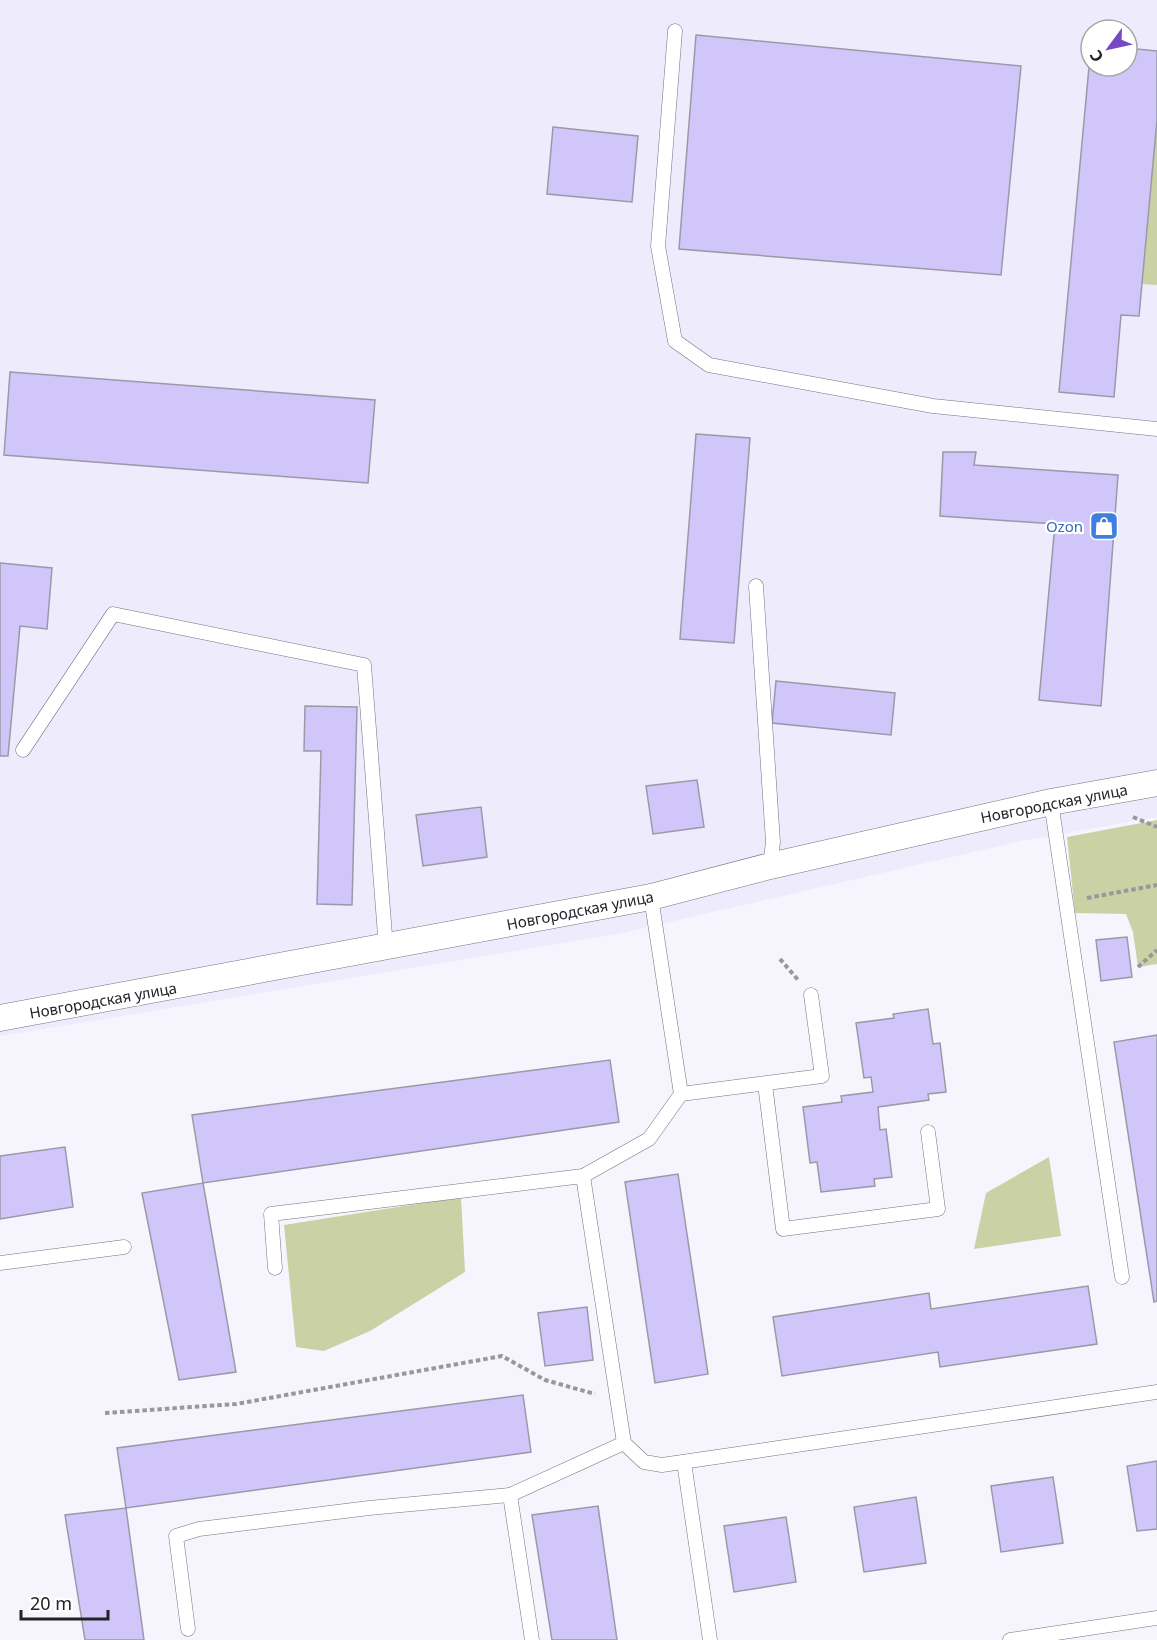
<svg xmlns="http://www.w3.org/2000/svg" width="1157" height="1640" font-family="'Noto Sans',sans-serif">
  <rect width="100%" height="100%" fill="#f6f5fe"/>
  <path fill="#eeebfd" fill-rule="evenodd" d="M 0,0 L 1157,0 L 1157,817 L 1021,841 L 618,934 L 0,1036 ZM 1091,30 L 1127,30 L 1127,66 L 1091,66 Z"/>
  <g fill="#cad1a5">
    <polygon points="1157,120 1157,285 1142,284"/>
    <polygon points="1157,820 1157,964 1138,967 1133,932 1126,914 1075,913 1067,837"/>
    <polygon points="1049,1157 1061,1236 974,1249 986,1193"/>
    <polygon points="461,1197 465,1272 370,1331 324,1351 296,1347 284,1225"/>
  </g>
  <g fill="#d0c6f9" stroke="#9b99a7" stroke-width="1.5">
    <polygon points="696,35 1021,66 1001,275 679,249"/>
    <polygon points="1091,45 1091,66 1127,66 1127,48 1157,51 1157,120 1139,316 1121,315 1114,397 1059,392"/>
    <polygon points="553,127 638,136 632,202 547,194"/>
    <polygon points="10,372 375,400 368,483 4,455"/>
    <polygon points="696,434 750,438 734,643 680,639"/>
    <polygon points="943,452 976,452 974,465 1118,475 1101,706 1039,700 1055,524 940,516"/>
    <polygon points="0,563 52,568 47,629 20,626 8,756 0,756"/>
    <polygon points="776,681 895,693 891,735 772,723"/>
    <polygon points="305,706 357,707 352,905 317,904 321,751 304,751"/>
    <polygon points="697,780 704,827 653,834 646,786"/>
    <polygon points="481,807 487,857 423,866 416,815"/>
    <polygon points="1127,937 1132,977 1101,981 1096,940"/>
    <polygon points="928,1009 933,1044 940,1043 946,1092 928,1094 929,1100 878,1107 880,1130 886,1129 892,1177 874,1179 875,1186 821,1192 817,1162 810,1163 803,1107 842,1102 841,1096 873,1092 871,1077 864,1078 856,1023 894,1018 893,1014"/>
    <polygon points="1157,1035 1157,1301 1154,1302 1114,1042"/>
    <polygon points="610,1060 619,1122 203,1183 192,1115"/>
    <polygon points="65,1147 73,1207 0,1219 0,1156"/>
    <polygon points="678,1174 708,1374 655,1383 625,1182"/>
    <polygon points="203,1183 236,1372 179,1380 142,1193"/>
    <polygon points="1088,1286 1097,1344 940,1367 938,1352 782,1376 773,1317 929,1293 931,1309"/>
    <polygon points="587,1307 593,1360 545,1366 538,1313"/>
    <polygon points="523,1395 531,1452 126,1508 117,1448"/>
    <polygon points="1157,1461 1157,1529 1137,1531 1127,1466"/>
    <polygon points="1053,1477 1063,1543 1001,1552 991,1486"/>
    <polygon points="916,1497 926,1563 864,1572 854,1507"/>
    <polygon points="598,1506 617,1640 552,1640 532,1515"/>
    <polygon points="126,1508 144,1640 85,1640 65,1515"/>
    <polygon points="786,1517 796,1582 734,1592 724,1526"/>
  </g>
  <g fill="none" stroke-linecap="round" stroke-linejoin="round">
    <g stroke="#74727f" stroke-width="15">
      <g id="service">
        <polyline points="675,31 658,246 675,341 709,365 933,406 1157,429"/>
        <polyline points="756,586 773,842 770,866"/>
        <polyline points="23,750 113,614 364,665 386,948"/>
        <polyline points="1051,802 1122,1277"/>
        <polyline points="765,1084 783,1229 938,1209 928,1132"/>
        <polyline points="681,1094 822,1076 811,995"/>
        <polyline points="583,1176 624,1443 644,1462 662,1465 1157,1392"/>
        <polyline points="0,1263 124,1247"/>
        <polyline points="275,1268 271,1214 583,1176 649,1139 681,1094 651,897"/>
        <polyline points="684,1462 710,1640"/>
        <polyline points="188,1629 176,1536 199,1529 369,1508 510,1495"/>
        <polyline points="532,1640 510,1495 624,1443"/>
        <polyline points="1010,1640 1157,1618"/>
      </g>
    </g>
    <g stroke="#74727f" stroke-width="27">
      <polyline id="minor" points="0,1018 651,897 770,866 1051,802 1157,783"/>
    </g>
    <g stroke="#98979e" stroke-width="4" stroke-dasharray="4.5 3" stroke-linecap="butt">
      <polyline points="1133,817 1157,827"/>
      <polyline points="1087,898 1157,885"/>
      <polyline points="780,959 799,981"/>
      <polyline points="1138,967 1157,950"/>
      <polyline points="105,1413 236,1404 502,1356 545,1380 595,1394"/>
    </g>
    <use href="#service" stroke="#fff" stroke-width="14"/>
    <use href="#minor" stroke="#fff" stroke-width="26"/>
  </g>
  <defs>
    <g id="shop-square" transform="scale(1.5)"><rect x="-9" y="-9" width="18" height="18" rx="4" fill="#3f7fe0" stroke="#fff"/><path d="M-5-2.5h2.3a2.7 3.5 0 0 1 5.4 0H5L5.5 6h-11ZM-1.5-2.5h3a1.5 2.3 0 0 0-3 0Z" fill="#fff"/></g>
  </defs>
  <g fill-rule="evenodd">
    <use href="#shop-square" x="1104" y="526"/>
  </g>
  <g text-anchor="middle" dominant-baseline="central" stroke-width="4.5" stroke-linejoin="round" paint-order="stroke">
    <g font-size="15" fill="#366cbe" stroke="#fff" text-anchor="end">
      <text x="1083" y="526">Ozon</text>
    </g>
    <g font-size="15" fill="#232227" stroke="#fff">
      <text transform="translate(1054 803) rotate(-11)">Новгородская улица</text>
      <text transform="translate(580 910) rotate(-11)">Новгородская улица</text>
      <text transform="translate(103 1000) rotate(-10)">Новгородская улица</text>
    </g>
  </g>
  <g transform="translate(1109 48) rotate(237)"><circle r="28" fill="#ffffff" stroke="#a7a7a9" stroke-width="1.5"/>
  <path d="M0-4.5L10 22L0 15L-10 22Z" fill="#7648c1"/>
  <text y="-9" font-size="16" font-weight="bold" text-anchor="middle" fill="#232227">С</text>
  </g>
  <path d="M21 1610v9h87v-9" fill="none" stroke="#232227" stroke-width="3"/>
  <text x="30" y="1610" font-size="18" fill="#232227" stroke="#ffffff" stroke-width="4.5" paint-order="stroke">20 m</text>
</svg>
